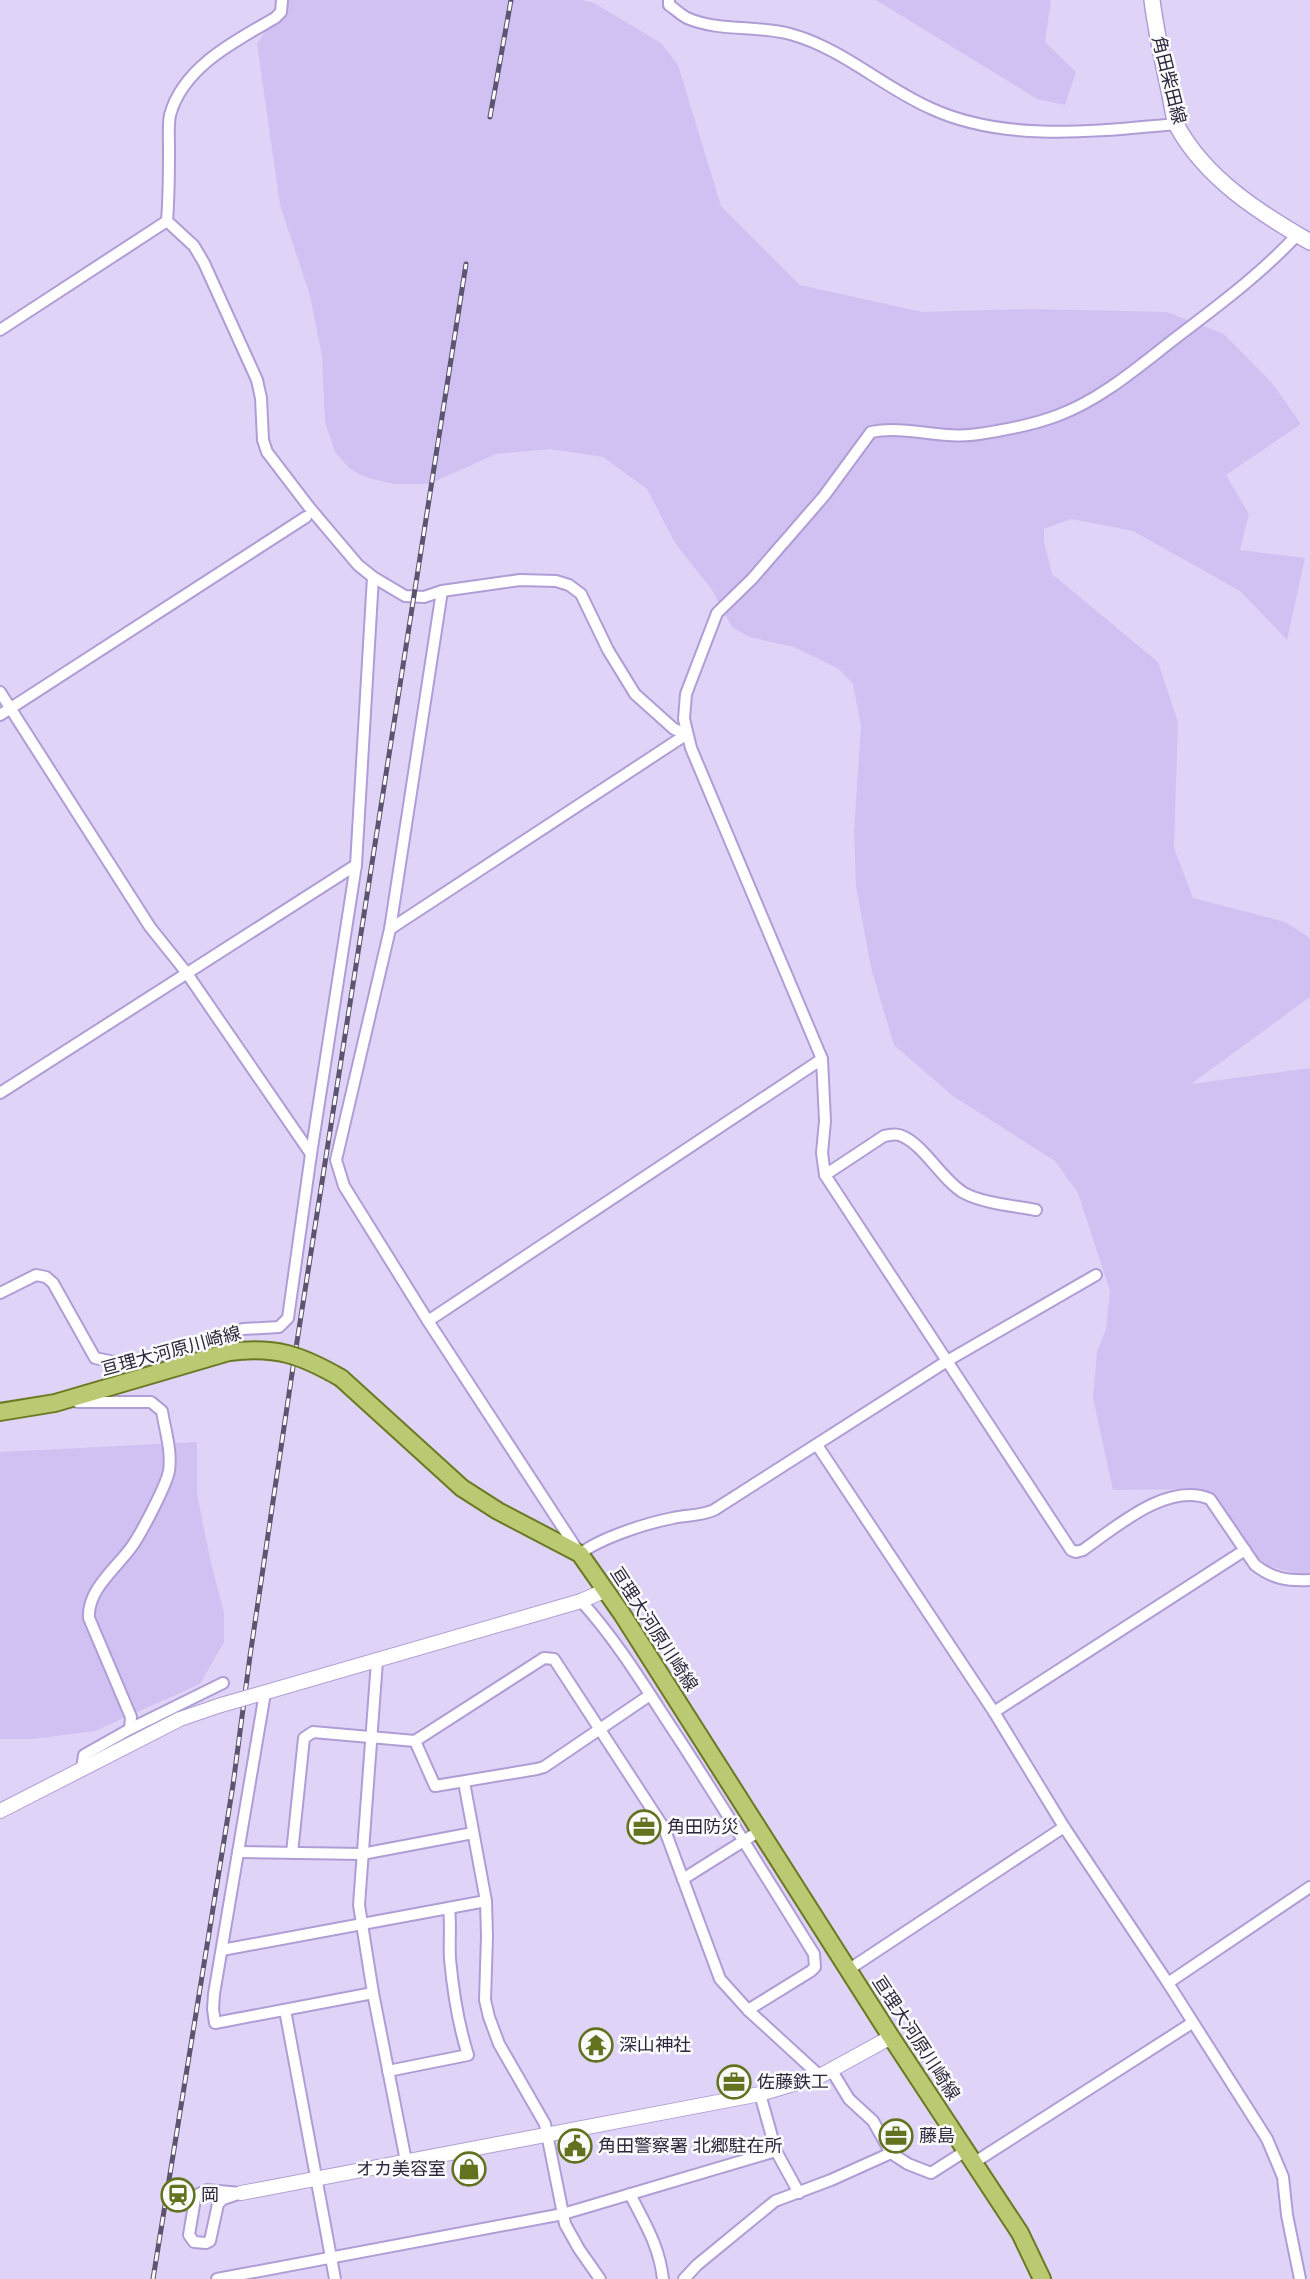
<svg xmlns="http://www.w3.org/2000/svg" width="1310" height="2279" font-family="Figtree,'Noto Sans JP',sans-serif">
  <rect width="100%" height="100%" fill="#dfd4f7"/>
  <g fill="#d1c0f2">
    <polygon points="285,0 582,0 594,3 661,43 678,65 721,206 800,285 922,312 1031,309 1167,312 1224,334 1272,383 1301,424 1226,475 1249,514 1240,550 1305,558 1287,640 1240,591 1133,531 1071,519 1044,529 1044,541 1052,574 1158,662 1178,722 1174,848 1193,898 1285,922 1310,938 1310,997 1191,1084 1310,1068 1310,1577 1250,1561 1198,1489 1113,1490 1093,1398 1097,1352 1106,1329 1110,1291 1078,1193 1055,1161 953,1096 894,1045 871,968 856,886 854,831 861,726 853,684 839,669 794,647 749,637 732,627 712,590 675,543 647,489 603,457 550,449 496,454 429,484 394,484 365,477 350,469 335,452 325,422 322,356 310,296 280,205 257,44"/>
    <polygon points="876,0 1051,0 1045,42 1076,72 1065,105 1037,99"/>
    <polygon points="197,1442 197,1494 211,1563 224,1612 224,1642 200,1684 95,1731 32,1739 0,1739 0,1452"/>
  </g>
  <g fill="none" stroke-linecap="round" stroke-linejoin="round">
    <g stroke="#b09dd5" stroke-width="14">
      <g id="minor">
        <path d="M 282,0 L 281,12 L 275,18 C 235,41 183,67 170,115 C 168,125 169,137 169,148 C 169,172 169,196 167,221 L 194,246 L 204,263 L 257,380 L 261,398 L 263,440 L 267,452 L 309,507 L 358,565 L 373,577 L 405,596 L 424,597 L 442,591 L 520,580 L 556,581 L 569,585 L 581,594 L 608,650 L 635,694 L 674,729 L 687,734"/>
        <path d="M 669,0 L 669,5 C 675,9 681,15 687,18 C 719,32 757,25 790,34 C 842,48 881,86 930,108 C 1005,143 1097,131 1176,124"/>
        <path d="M 1297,235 C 1260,275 1216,307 1173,340 C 1137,368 1101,399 1059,415 C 1033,425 1006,430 979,434 C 943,440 906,425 871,432 L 824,496 L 752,579 L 717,613 L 686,694 L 684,719 L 691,748 L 822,1059 L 825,1121 L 822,1153 L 825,1175 L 1071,1550 L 1076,1552 L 1083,1550 C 1116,1527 1168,1481 1210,1499 L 1255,1565 C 1273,1579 1288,1581 1310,1580"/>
        <polyline points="0,330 167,221"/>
        <path d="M 442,591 L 390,929 L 336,1160 L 344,1186 L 428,1321 L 580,1554 C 600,1538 647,1523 673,1518 C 687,1515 701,1516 714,1510 L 947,1361 L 1096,1275"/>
        <polyline points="0,692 150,927 186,972 311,1154"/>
        <polyline points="0,715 306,517"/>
        <polyline points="390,929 687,734"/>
        <polyline points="0,1093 356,865"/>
        <path d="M 825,1175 L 884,1136 C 890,1135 897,1133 902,1136 C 924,1145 942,1180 964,1193 C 982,1203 1015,1206 1036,1210"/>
        <polyline points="0,1293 36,1275 46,1277 53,1283 95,1358 130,1365 243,1329 279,1327 288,1318 311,1154 356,865 373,577"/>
        <polyline points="428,1321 822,1059"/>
        <path d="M 77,1402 L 151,1402 L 162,1411 C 165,1430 172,1451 169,1471 C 166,1486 140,1536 130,1549 C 114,1570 87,1591 89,1618 L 131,1717 L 130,1729 L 84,1755 L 82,1768"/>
        <polyline points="817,1445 994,1712 1064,1827 1168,1983 1267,2139 1283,2177 1287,2215 1300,2279"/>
        <path d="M 581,1601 C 620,1644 649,1694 681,1742 C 726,1812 770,1883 814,1954 L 815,1967 L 811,1971 L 748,2010"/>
        <polyline points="377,1661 359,1905 373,1993 406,2161"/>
        <polyline points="265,1693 214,1994 213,2009 215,2023 373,1993"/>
        <polyline points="994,1712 1245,1550"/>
        <polyline points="130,1729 223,1683"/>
        <polyline points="415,1741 435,1786 537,1769 544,1767 650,1695"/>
        <polyline points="464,1782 486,1901 487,1936 485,2000 489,2017 499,2044 545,2124 565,2224 579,2249 600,2279"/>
        <polyline points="238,1852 362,1854 473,1833"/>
        <polyline points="292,1853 304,1738 313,1732 415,1741 544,1658 554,1659 664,1828 720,1979 748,2010 820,2076"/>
        <polyline points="683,1879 761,1830"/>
        <polyline points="222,1950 486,1901"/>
        <polyline points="848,1970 1064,1827"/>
        <polyline points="1168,1983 1310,1887"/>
        <polyline points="285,2010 335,2279"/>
        <path d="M 388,2071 L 468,2055 C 458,2024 453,1991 450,1959 C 449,1942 451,1926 449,1908"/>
        <polyline points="832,2071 849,2099 873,2121 891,2153 908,2164 931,2173 967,2150"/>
        <polyline points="760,2094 776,2151 799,2193"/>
        <polyline points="975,2162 1192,2023"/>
        <polygon points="207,2190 241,2193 223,2199 218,2204 210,2241 206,2243 194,2242 189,2235 195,2199 197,2195"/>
        <path d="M 630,2194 C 645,2224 659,2245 663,2279"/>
        <polyline points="217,2279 563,2214 776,2151"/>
        <polyline points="684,2279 697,2265 775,2201 831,2180 891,2153"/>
      </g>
    </g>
    <g stroke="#b09dd5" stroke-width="16">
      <g id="tertiary">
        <polyline points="256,1695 581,1601 606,1590"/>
        <polyline points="0,1811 180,1719 221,1705"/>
        <polyline points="241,2193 760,2094 820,2076 891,2037"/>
      </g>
    </g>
    <g stroke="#b09dd5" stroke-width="18">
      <path id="secondary" d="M 1152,0 C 1156,32 1163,63 1170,95 C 1172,104 1173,117 1177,126 C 1206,179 1260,213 1310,242"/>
    </g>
    <g stroke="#6b7922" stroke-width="20">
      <g id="primary">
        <polyline points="341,1378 462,1488 498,1511 580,1554 622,1614 891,2037 1020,2233 1042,2279"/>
        <polyline points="0,1412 55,1403 229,1352"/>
      </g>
    </g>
    <use href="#minor" stroke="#fff" stroke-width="10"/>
    <use href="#tertiary" stroke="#fff" stroke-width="14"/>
    <use href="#secondary" stroke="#fff" stroke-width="15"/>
    <use href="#primary" stroke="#bbc972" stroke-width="16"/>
    <g stroke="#5d556f" stroke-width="5">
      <g id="rail">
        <polyline points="490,117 511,0"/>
        <polyline points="153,2279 233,1785 250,1656 293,1367 466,264"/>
      </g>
    </g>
    <use href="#rail" stroke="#fbfbfb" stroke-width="3" stroke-dasharray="9" stroke-linecap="butt"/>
    <g stroke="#b09dd5" stroke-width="16" stroke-linecap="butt">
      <polyline id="tertiary-bridge" points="221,1705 256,1695"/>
    </g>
    <g stroke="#6b7922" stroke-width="20" stroke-linecap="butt">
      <path id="primary-bridge" d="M 229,1352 C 276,1346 301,1355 341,1378"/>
    </g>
    <use href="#tertiary-bridge" stroke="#fff" stroke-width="14"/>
    <use href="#primary-bridge" stroke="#bbc972" stroke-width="16"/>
  </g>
  <defs>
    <g id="office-ring" transform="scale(1.725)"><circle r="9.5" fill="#fbfbfb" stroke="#62721f" stroke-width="1.5"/><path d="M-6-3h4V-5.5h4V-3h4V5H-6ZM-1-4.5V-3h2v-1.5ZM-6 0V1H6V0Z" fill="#62721f"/></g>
    <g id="temple-ring" transform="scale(1.725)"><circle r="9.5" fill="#fbfbfb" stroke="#62721f" stroke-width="1.5"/><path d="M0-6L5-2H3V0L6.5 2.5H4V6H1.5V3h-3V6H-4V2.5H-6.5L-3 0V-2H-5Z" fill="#62721f"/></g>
    <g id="civic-ring" transform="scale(1.725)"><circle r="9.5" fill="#fbfbfb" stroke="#62721f" stroke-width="1.5"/><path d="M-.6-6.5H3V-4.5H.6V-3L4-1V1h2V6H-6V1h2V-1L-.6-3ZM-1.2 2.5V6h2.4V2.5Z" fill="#62721f"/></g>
    <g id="shop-ring" transform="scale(1.725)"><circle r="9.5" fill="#fbfbfb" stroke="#62721f" stroke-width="1.5"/><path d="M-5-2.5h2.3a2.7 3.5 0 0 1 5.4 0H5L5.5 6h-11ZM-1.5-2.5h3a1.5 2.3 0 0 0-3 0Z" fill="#62721f"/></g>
    <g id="station-ring" transform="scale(1.725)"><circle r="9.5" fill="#fbfbfb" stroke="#62721f" stroke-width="1.5"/><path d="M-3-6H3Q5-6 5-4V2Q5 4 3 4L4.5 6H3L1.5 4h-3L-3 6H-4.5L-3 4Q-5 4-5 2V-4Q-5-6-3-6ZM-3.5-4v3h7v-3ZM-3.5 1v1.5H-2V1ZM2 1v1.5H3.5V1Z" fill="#62721f"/></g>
  </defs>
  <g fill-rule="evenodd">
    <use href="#office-ring" x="644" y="1827"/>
    <use href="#temple-ring" x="596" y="2045"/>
    <use href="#office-ring" x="734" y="2082"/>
    <use href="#office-ring" x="896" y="2136"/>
    <use href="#civic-ring" x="575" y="2146"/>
    <use href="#shop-ring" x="469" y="2169"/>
    <use href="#station-ring" x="178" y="2195"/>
  </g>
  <g text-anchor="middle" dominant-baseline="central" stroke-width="5" stroke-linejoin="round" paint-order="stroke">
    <g font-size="18" fill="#2d263c" stroke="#fbfbfb">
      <text transform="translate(1169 80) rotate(76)">角田柴田線</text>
      <text transform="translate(171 1351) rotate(-15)">亘理大河原川崎線</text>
      <text transform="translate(654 1629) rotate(57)">亘理大河原川崎線</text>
      <text transform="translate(916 2038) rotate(57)">亘理大河原川崎線</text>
    </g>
    <g font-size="18" fill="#2d263c" stroke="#fbfbfb" text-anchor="start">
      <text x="667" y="1827">角田防災</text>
      <text x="619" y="2045">深山神社</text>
      <text x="757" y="2082">佐藤鉄工</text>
      <text x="919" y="2136">藤島</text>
      <text x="598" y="2146">角田警察署 北郷駐在所</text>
      <text x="446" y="2169" text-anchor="end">オカ美容室</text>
      <text x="201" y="2195">岡</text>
    </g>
  </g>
</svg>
